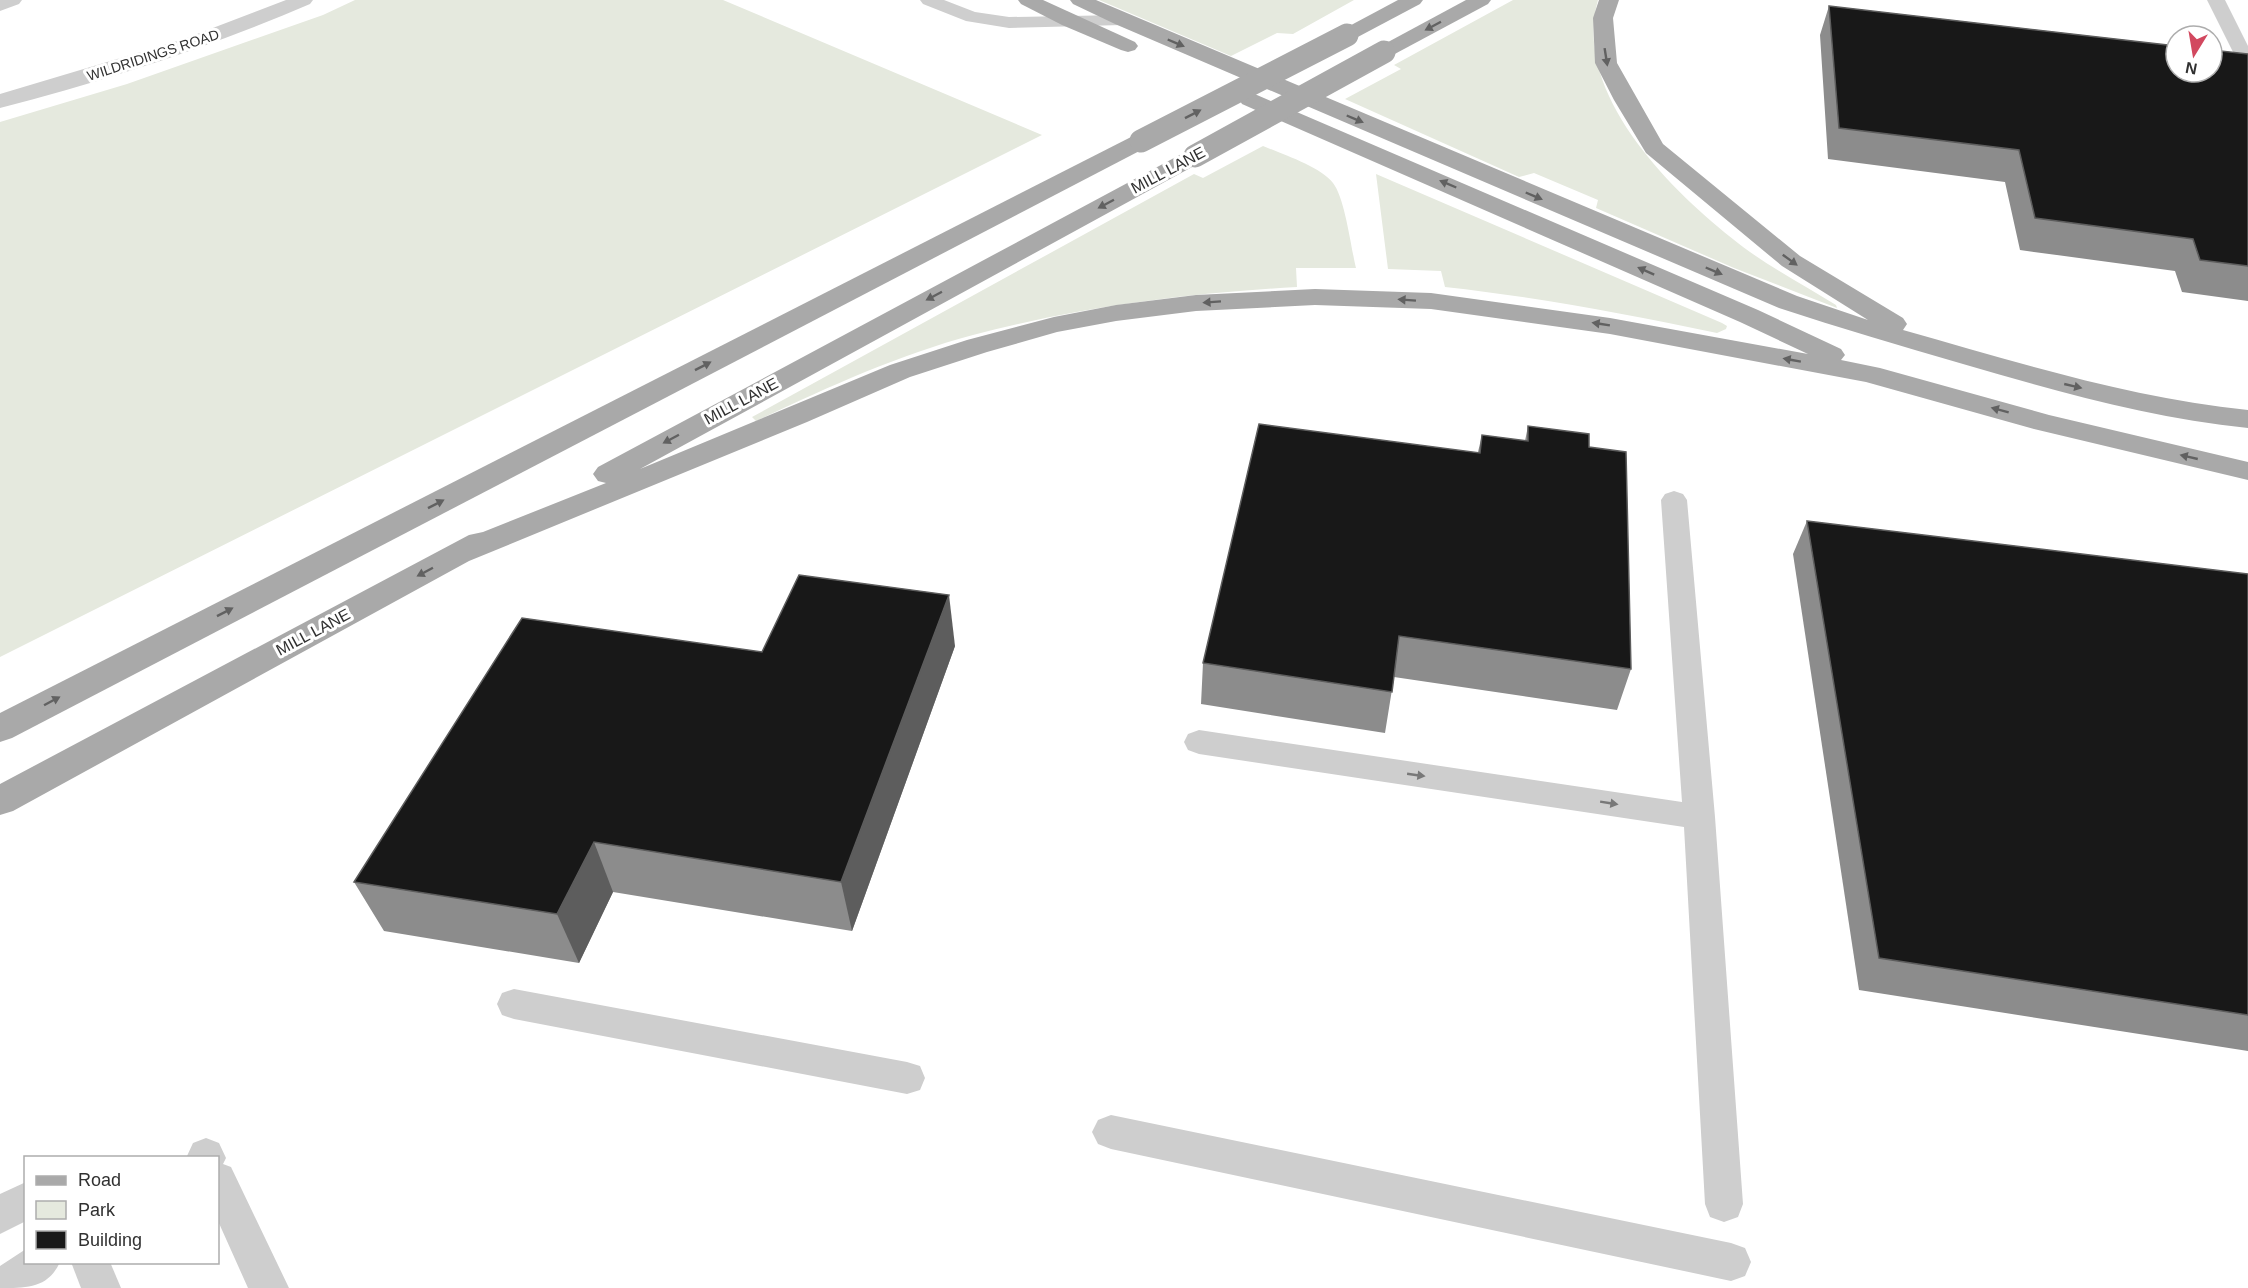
<svg xmlns="http://www.w3.org/2000/svg" width="2248" height="1288" font-family="Helvetica,sans-serif">
  <rect width="100%" height="100%" fill="#fff"/>
  <g fill="#e5e9de">
    <polygon points="355,0 723,0 1042,135 0,657 0,122 127,84 323,15"/>
    <polygon points="1099,0 1354,0 1293,34 1277,33 1231,56"/>
    <path d="M 1513,0 L 1598,0 C 1570,96 1679,200 1750,252 C 1777,271 1807,287 1836,305 L 1837,308 L 1734,268 L 1596,208 L 1598,200 L 1534,173 L 1519,177 L 1345,99 L 1401,69 L 1394,65 Z"/>
    <path d="M 1263,146 C 1282,154 1321,167 1333,183 C 1345,198 1351,248 1356,268 L 1296,268 L 1297,287 C 1187,293 1079,307 973,335 C 898,355 826,388 756,421 L 752,417 L 1194,174 L 1203,178 Z"/>
    <path d="M 1376,174 L 1722,323 L 1727,326 L 1726,329 L 1717,333 C 1626,314 1537,297 1445,287 L 1441,271 L 1388,269 Z"/>
  </g>
  <g fill="none" stroke-linecap="round" stroke-linejoin="round">
    <g fill="#cecece" fill-rule="evenodd">
      <polygon points="0,0 22,0 19,4 0,11"/>
      <polygon points="920,0 944,0 975,12 1009,17 1122,15 1128,16 1131,20 1128,24 1122,25 1009,28 966,21 923,4"/>
      <polygon points="2207,0 2225,0 2248,46 2248,64 2242,63 2235,56"/>
      <polygon points="1674,491 1683,494 1687,500 1715,817 1743,1204 1738,1217 1724,1222 1710,1217 1705,1204 1684,827 1199,754 1188,750 1184,742 1188,734 1199,730 1682,802 1661,500 1665,494"/>
      <polygon points="514,989 907,1062 920,1066 925,1078 920,1090 907,1094 514,1019 502,1015 497,1004 502,993"/>
      <polygon points="1111,1115 1731,1243 1745,1248 1751,1262 1745,1276 1731,1281 1111,1149 1098,1144 1092,1132 1098,1120"/>
      <polygon points="206,1138 219,1143 226,1158 223,1164 231,1167 289,1288 248,1288 218,1221 218,1158 187,1156 193,1143"/>
      <polygon points="26,1182 26,1221 0,1234 0,1194"/>
      <path d="M 26,1249 L 26,1262 L 60,1262 C 48,1288 28,1288 0,1288 L 0,1266 Z"/>
      <polygon points="71,1262 110,1262 121,1288 81,1288"/>
    </g>
    <path fill="#cecece" fill-rule="evenodd" d="M 286,0 L 313,0 L 310,4 C 210,47 105,81 0,108 L 0,94 L 184,39 Z"/>
    <g fill="#a9a9a9" fill-rule="evenodd">
      <polygon points="1018,0 1043,0 1135,42 1138,46 1135,50 1128,52 1121,50 1062,25 1021,4"/>
      <path d="M 1070,0 L 1096,0 L 1797,296 L 1868,320 L 1782,266 L 1646,153 L 1614,100 L 1595,63 L 1593,18 L 1599,0 L 1619,0 L 1613,18 L 1617,63 L 1663,144 L 1800,256 L 1903,318 L 1907,324 L 1903,330 C 2017,362 2130,398 2248,410 L 2248,428 C 2151,418 2056,391 1963,364 C 1901,346 1840,328 1779,308 L 1115,24 L 1073,4 Z"/>
      <polygon points="1398,0 1423,0 1420,4 1354,39 1347,41 1340,39 1337,35 1340,31"/>
      <polygon points="1466,0 1491,0 1488,4 1391,56 1384,58 1377,56 1373,52 1377,48"/>
      <polygon points="1250,92 1758,310 1841,349 1845,355 1841,360 1880,368 2049,415 2248,462 2248,480 2034,429 1866,382 1610,334 1431,309 1315,305 1196,311 1116,321 1057,332 987,352 910,377 807,422 469,561 13,811 0,815 0,784 469,535 483,532 606,483 598,481 593,474 598,467 1187,151 1195,149 1203,151 1207,156 1203,161 640,469 890,365 967,340 1054,317 1116,305 1196,295 1315,289 1431,293 1610,318 1808,354 1740,322 1242,104 1239,99 1242,94"/>
      <polygon points="1141,134 1149,136 1152,141 1149,146 12,738 0,742 0,713 1133,136"/>
    </g>
    <g stroke="#a9a9a9" stroke-width="23">
      <polyline points="1141,141 1347,35"/>
      <polyline points="1195,156 1384,52"/>
    </g>
  </g>
  <g fill="#8c8c8c">
    <polygon points="1829,6 2248,54 2248,301 2182,292 2175,271 2020,250 2005,182 1828,159 1820,35"/>
    <polygon points="1528,426 1589,447 1631,669 1617,710 1394,677 1385,733 1201,704 1203,663 1478,452 1482,435 1525,441"/>
    <polygon points="1807,521 2248,574 2248,1051 1859,990 1793,554"/>
    <polygon points="955,646 852,931 613,892 579,963 384,931 354,882 762,652"/>
  </g>
  <g fill="#5d5d5d">
    <polygon points="949,595 955,646 852,931 841,882"/>
    <polygon points="594,842 613,892 579,963 557,914"/>
  </g>
  <g fill="#181818" stroke="#5d5d5d" stroke-width="1.5">
    <polygon points="1829,6 2176,46 2176,72 2212,72 2212,50 2248,54 2248,266 2200,260 2193,239 2035,218 2019,150 1839,128"/>
    <polygon points="1259,424 1480,453 1482,435 1528,441 1528,426 1589,434 1589,447 1626,452 1631,669 1399,636 1392,692 1203,663"/>
    <polygon points="1807,521 2248,574 2248,1015 1879,958"/>
    <polygon points="799,575 949,595 841,882 594,842 557,914 354,882 522,618 762,652"/>
  </g>
  <defs><path id="oneway-solid" d="M-6-.8H1V-3.2L6.5 0L1 3.2V.8H-6Z" transform="scale(1.5)"/></defs>
  <g fill="#616161">
    <use href="#oneway-solid" transform="translate(1433 26) rotate(152)"/>
    <use href="#oneway-solid" transform="translate(1176 43) rotate(23)"/>
    <use href="#oneway-solid" transform="translate(1606 57) rotate(81)"/>
    <use href="#oneway-solid" transform="translate(1193 114) rotate(-27)"/>
    <use href="#oneway-solid" transform="translate(1355 119) rotate(23)"/>
    <use href="#oneway-solid" transform="translate(1448 184) rotate(-157)"/>
    <use href="#oneway-solid" transform="translate(1534 196) rotate(23)"/>
    <use href="#oneway-solid" transform="translate(1106 204) rotate(152)"/>
    <use href="#oneway-solid" transform="translate(1790 260) rotate(36)"/>
    <use href="#oneway-solid" transform="translate(1646 271) rotate(-156)"/>
    <use href="#oneway-solid" transform="translate(1714 271) rotate(23)"/>
    <use href="#oneway-solid" transform="translate(934 296) rotate(152)"/>
    <use href="#oneway-solid" transform="translate(1407 300) rotate(-176)"/>
    <use href="#oneway-solid" transform="translate(1212 302) rotate(176)"/>
    <use href="#oneway-solid" transform="translate(1601 324) rotate(-171)"/>
    <use href="#oneway-solid" transform="translate(1792 360) rotate(-170)"/>
    <use href="#oneway-solid" transform="translate(703 366) rotate(-27)"/>
    <use href="#oneway-solid" transform="translate(2073 386) rotate(13)"/>
    <use href="#oneway-solid" transform="translate(2000 410) rotate(-165)"/>
    <use href="#oneway-solid" transform="translate(671 439) rotate(152)"/>
    <use href="#oneway-solid" transform="translate(2189 457) rotate(-167)"/>
    <use href="#oneway-solid" transform="translate(436 504) rotate(-27)"/>
    <use href="#oneway-solid" transform="translate(425 572) rotate(152)"/>
    <use href="#oneway-solid" transform="translate(225 612) rotate(-27)"/>
    <use href="#oneway-solid" transform="translate(52 701) rotate(-28)"/>
  </g>
  <g fill="#787878">
    <use href="#oneway-solid" transform="translate(1416 775) rotate(8)"/>
    <use href="#oneway-solid" transform="translate(1609 803) rotate(9)"/>
  </g>
  <g text-anchor="middle" dominant-baseline="central" stroke-width="6" stroke-linejoin="round" paint-order="stroke">
    <g font-size="14" fill="#313131" stroke="#fff">
      <text transform="translate(153 55) rotate(-18)">WILDRIDINGS ROAD</text>
    </g>
    <g font-size="16" fill="#313131" stroke="#fff">
      <text transform="translate(1168 170) rotate(-28)">MILL LANE</text>
      <text transform="translate(741 401) rotate(-28)">MILL LANE</text>
      <text transform="translate(313 632) rotate(-28)">MILL LANE</text>
    </g>
  </g>
  <rect x="24" y="1156" width="195" height="108" fill="#ffffff" stroke="#adadad" stroke-width="1.5"/>
  <rect x="36" y="1176" width="30" height="9" fill="#a9a9a9" stroke="#adadad" stroke-width="1.5"/>
  <text x="78" y="1186" font-size="18" fill="#313131">Road</text>
  <rect x="36" y="1201" width="30" height="18" fill="#e5e9de" stroke="#adadad" stroke-width="1.5"/>
  <text x="78" y="1216" font-size="18" fill="#313131">Park</text>
  <rect x="36" y="1231" width="30" height="18" fill="#181818" stroke="#adadad" stroke-width="1.5"/>
  <text x="78" y="1246" font-size="18" fill="#313131">Building</text>
  <g transform="translate(2194 54) rotate(191)"><circle r="28" fill="#ffffff" stroke="#adadad" stroke-width="1.5"/>
  <path d="M0-4.5L10 22L0 15L-10 22Z" fill="#d2485f"/>
  <text y="-9" font-size="16" font-weight="bold" text-anchor="middle" fill="#313131">N</text>
  </g>
</svg>
